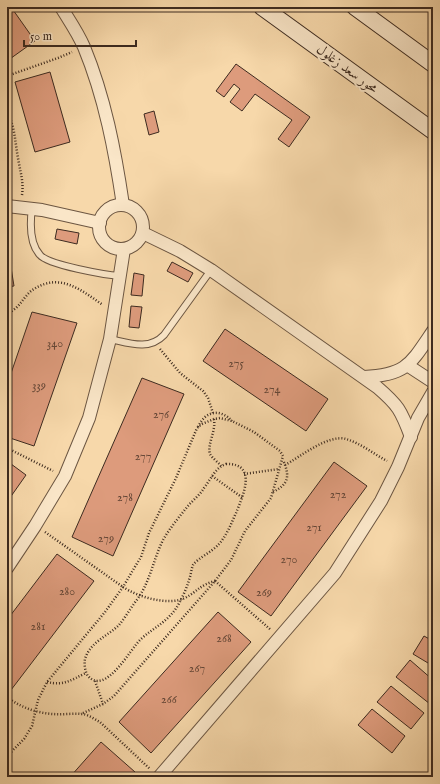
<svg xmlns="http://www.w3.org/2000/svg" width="440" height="784" font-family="'IM FELL English',Amiri,serif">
  <rect width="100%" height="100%" fill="#f7d8aa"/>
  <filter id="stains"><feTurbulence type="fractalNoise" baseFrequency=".005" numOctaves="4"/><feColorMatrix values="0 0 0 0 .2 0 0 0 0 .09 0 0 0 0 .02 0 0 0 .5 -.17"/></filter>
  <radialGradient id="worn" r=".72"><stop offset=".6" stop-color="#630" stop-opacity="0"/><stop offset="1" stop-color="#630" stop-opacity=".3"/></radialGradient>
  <g fill="#dd9b7c" stroke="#3d2b20">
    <polygon points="7,7 11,7 35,41 7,61"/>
    <polygon points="236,64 310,117 289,147 278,139 292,120 255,94 242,111 230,102 240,89 234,84 224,97 216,91"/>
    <polygon points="50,72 70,142 35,152 15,82"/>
    <polygon points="154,111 159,132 149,135 144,114"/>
    <polygon points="57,229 79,233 77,244 55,239"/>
    <polygon points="7,243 14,286 7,287"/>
    <polygon points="172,262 193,273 188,282 167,271"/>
    <polygon points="134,273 144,275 142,296 131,295"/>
    <polygon points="131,306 142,307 139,328 129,327"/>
    <polygon points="32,312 77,323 34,446 7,437 7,385"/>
    <polygon points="225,329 328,399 306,431 203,361"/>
    <polygon points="142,378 184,394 113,556 72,537"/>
    <polygon points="7,461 26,475 7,502"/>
    <polygon points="334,462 367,486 271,616 238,592"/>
    <polygon points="57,554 94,581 11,690 7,687 7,620"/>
    <polygon points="218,612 251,642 151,753 119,722"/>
    <polygon points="424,636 433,641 433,666 413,654"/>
    <polygon points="410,660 433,680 433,700 430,704 396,677"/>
    <polygon points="391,686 424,713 411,729 377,702"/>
    <polygon points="372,709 405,736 392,753 358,725"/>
    <polygon points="101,742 135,772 131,777 70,777"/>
  </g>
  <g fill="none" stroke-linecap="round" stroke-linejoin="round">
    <g stroke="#6c5642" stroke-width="8">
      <g id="lane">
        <path d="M 32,208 C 30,223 29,243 40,255 C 48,265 106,275 120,276"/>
        <path d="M 110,339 C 129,343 149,351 164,335 L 211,270"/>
      </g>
    </g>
    <g stroke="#6c5642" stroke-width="14">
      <g id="street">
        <path d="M 61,7 C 69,20 78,33 84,47 C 105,98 115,151 123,205"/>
        <circle cx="121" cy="227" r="22"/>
        <polyline points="7,206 42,210 100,223"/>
        <path d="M 143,233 L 180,251 L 211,270 L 377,387 C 398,405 401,410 411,437"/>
        <polyline points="407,365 433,382"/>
        <path d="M 364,377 C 406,375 410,365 433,331"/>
        <polyline points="7,568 35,526 65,476 89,418 110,339 124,249"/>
        <polyline points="159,777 335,573 381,501 398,467 418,418 433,392"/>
      </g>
    </g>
    <g stroke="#3d2b20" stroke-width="18">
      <g id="secondary">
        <polyline points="262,7 433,131"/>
        <polyline points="355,7 433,64"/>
      </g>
    </g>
    <g stroke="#3d2b20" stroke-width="2.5" stroke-dasharray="1 2" stroke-linecap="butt">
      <polyline points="7,76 58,58 72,52"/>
      <path d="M 7,112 C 15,126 15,142 18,158 C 20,171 24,182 22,195"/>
      <path d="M 7,315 C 10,312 14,310 17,307 C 23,301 27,293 34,289 C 61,272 82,291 103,305"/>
      <polyline points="160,349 180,373 203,391 208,398 213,413"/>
      <path d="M 214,419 C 216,432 207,444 210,454 C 212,458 218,462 221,466"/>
      <path d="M 198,427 C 205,411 220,408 232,421"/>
      <polyline points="7,448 53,471"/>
      <path d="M 226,464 C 258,463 243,496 236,513 C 231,524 227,535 219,544 C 212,552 198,558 193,565 C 191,570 191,575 189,580 C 186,590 181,601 175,610 C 164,624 153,628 141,639 C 130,649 106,696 88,676 C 85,672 84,664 85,659 C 90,642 108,636 119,625 C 125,618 130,609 136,601 C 150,583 153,560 163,540 C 170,528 179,517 188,506 C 193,500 200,495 204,488 C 211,479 215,468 226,464 Z"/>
      <path d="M 285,465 C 300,457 328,434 346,439 C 360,443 374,454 387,461"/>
      <polyline points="244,474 279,469"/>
      <polyline points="212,476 243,498"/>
      <path d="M 273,492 C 289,484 290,476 283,460"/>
      <polyline points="45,532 123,587"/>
      <polyline points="215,581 271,630"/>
      <polyline points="95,681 103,704"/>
      <path d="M 47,682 C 64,686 71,680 86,673"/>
      <path d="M 7,697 C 20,707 36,713 53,714 C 62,715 72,713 81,714 C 88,714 94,719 100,722 L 150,769"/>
      <polyline points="7,756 24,739 32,726 38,700 47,682 105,612 123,587 136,565 141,557 149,533 176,478 197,428 202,424 214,419 220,418 232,421 254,432 280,451 283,456 271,498 245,531 231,560 215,581 114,696 103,704 81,714"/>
    </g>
    <use href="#lane" stroke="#fae6c8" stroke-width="6"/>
    <use href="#street" stroke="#fae6c8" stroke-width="12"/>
    <use href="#secondary" stroke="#fae6c8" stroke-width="16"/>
    <path stroke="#3d2b20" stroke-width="2.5" stroke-dasharray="1 2" stroke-linecap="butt" d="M 123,587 C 138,597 168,606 185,598 C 198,591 200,585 215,581"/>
  </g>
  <g text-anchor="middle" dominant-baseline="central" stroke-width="4" stroke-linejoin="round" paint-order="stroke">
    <g font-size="12" fill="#654737">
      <text x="55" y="343">340</text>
      <text x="236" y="363">275</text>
      <text x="39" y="385">339</text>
      <text x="272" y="389">274</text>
      <text x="161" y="414">276</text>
      <text x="143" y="456">277</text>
      <text x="338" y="494">272</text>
      <text x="125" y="497">278</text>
      <text x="314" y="527">271</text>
      <text x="106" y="538">279</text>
      <text x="289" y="559">270</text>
      <text x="67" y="591">280</text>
      <text x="264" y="592">269</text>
      <text x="38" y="626">281</text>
      <text x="224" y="638">268</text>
      <text x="197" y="668">267</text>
      <text x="169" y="699">266</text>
    </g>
    <g font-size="14" fill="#3d2b20" stroke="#fae6c8">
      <text transform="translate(347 69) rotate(36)">محور سعد زغلول</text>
    </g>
  </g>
  <rect width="440" height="784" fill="none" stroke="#f7d8aa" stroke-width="24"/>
  <rect x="8" y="8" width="424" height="768" fill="none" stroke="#3d2b20" stroke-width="2"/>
  <rect x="12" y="12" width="416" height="760" fill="none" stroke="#3d2b20"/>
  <path d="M24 40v6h112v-6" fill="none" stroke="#3d2b20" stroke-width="2"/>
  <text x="30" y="40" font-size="12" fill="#3d2b20" stroke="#fae6c8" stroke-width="3" paint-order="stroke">50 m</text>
  <rect width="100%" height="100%" filter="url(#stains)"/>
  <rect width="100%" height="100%" fill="url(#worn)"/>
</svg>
